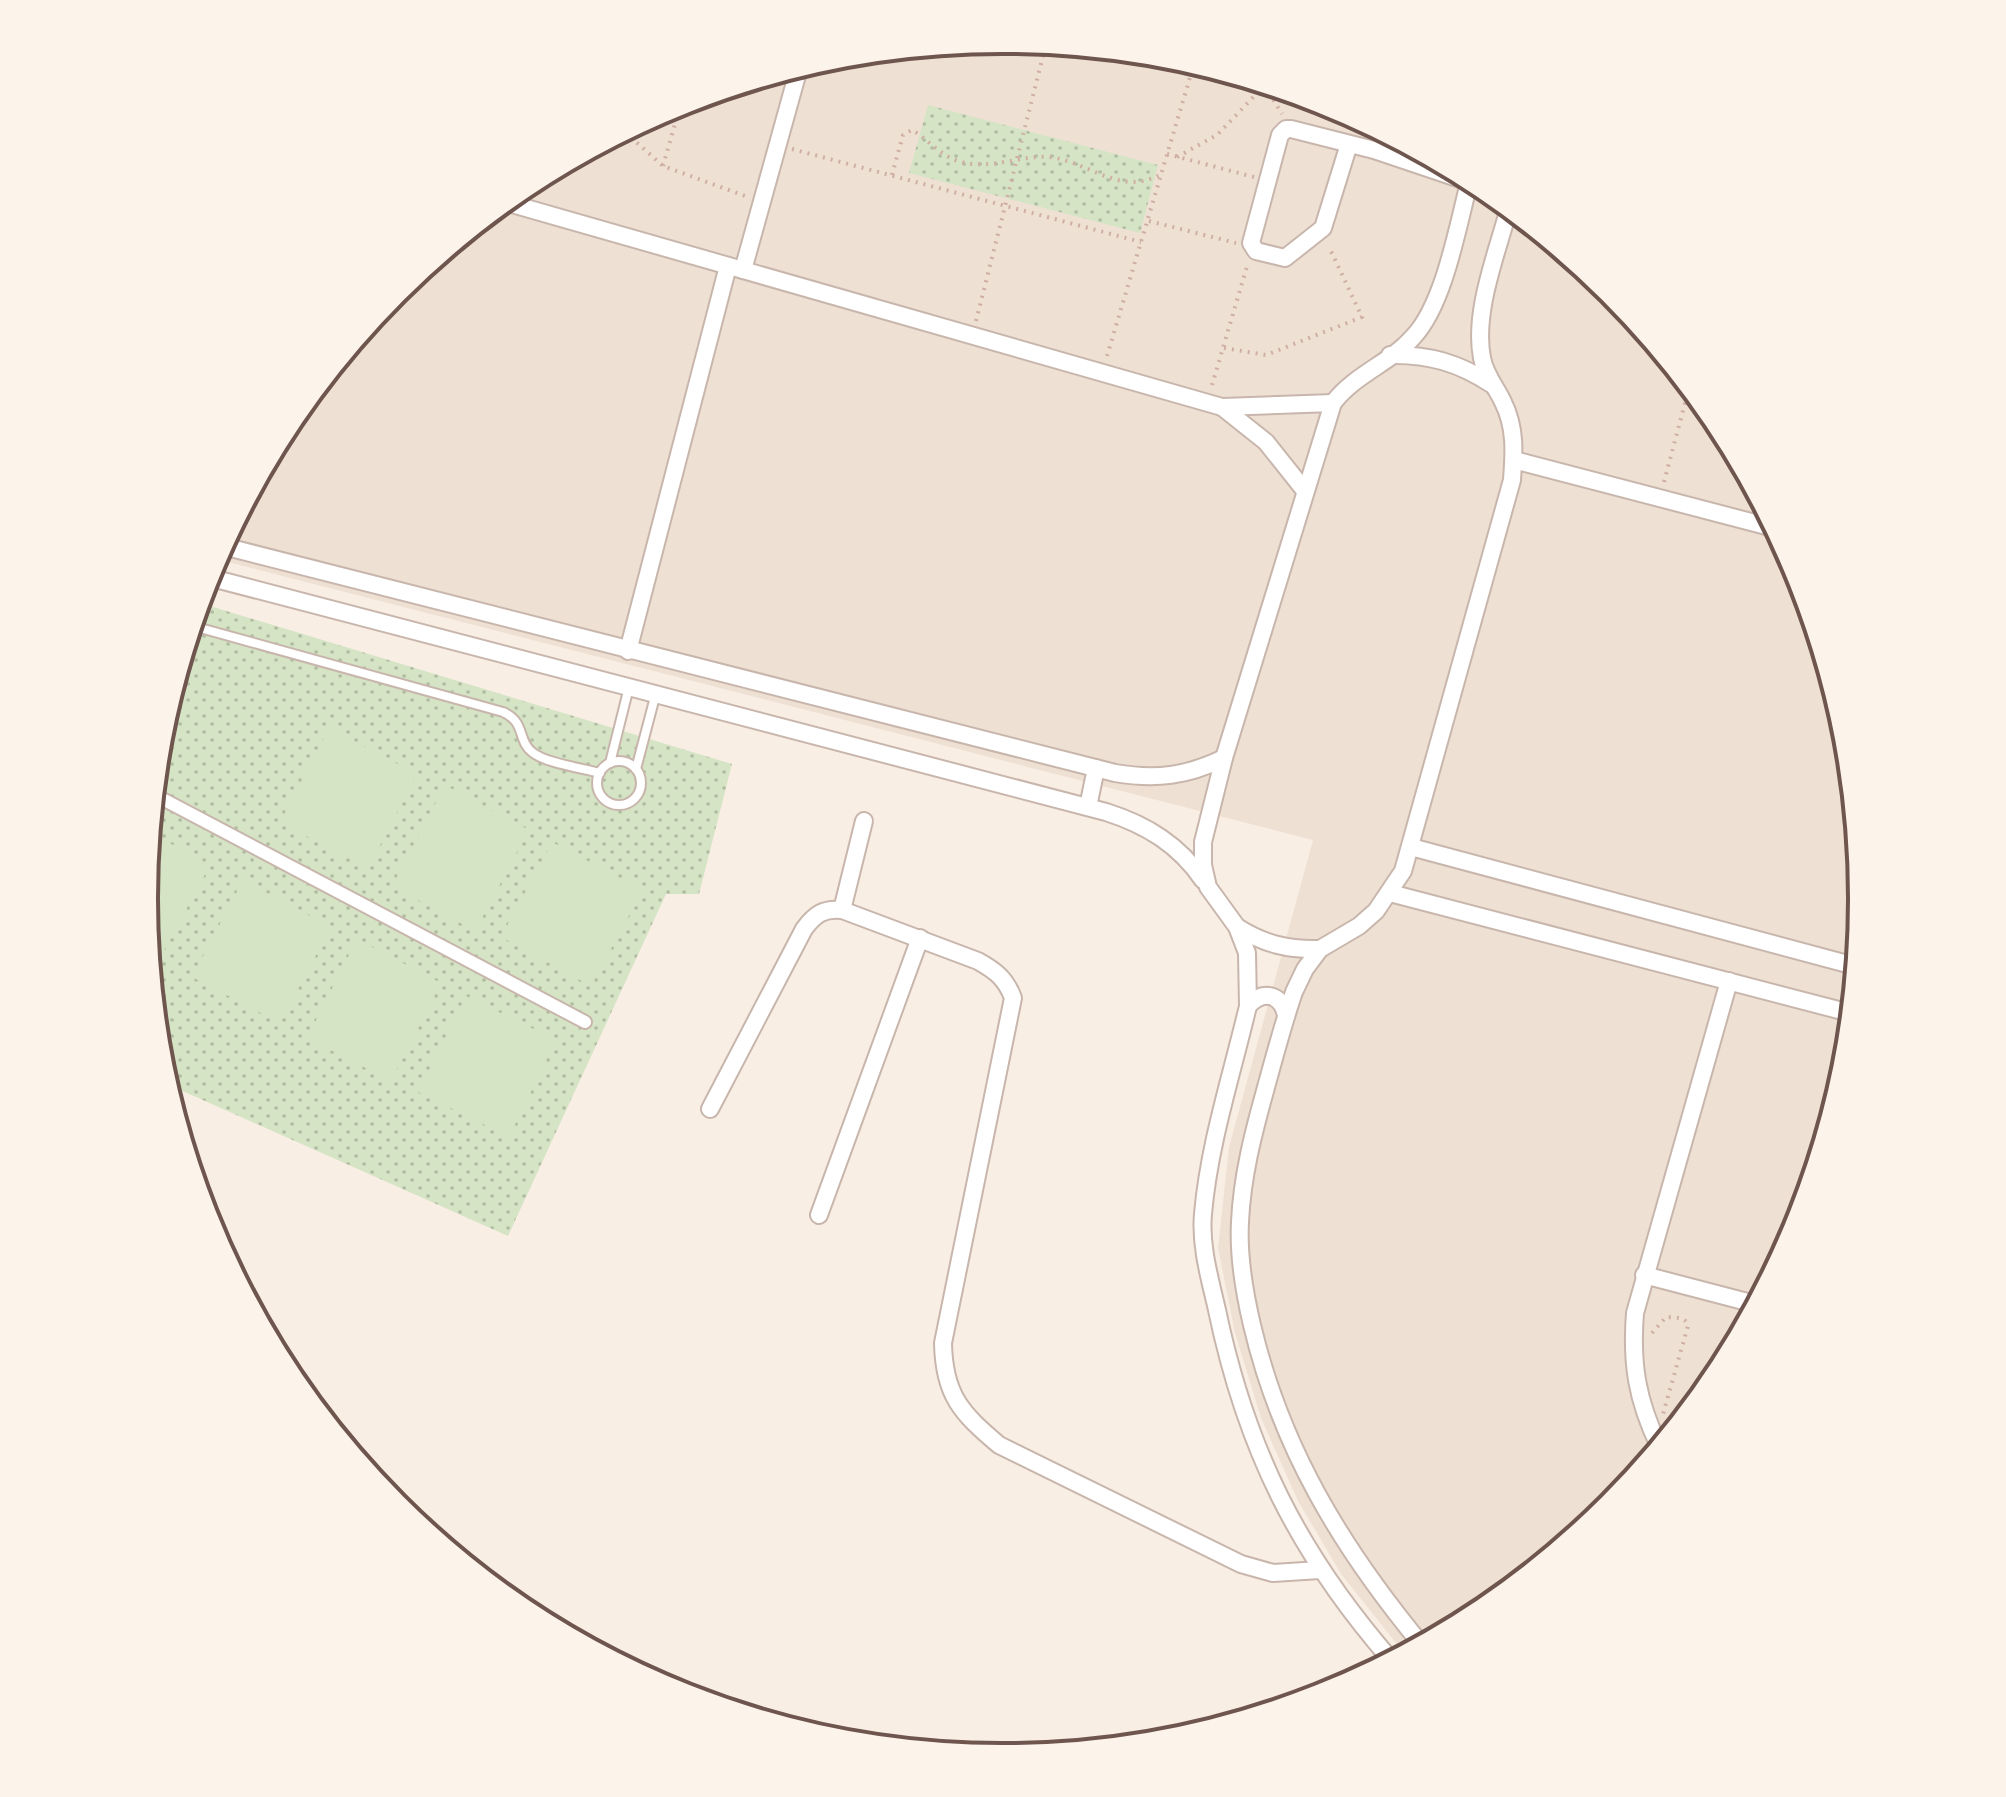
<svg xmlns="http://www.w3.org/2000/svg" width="2006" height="1797" font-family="Cabin,sans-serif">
  <defs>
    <pattern id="park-dots" width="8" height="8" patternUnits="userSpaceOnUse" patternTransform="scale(2)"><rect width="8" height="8" fill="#d5e4c5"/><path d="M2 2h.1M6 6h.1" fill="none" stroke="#b1bca2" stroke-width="1.8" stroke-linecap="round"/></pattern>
  </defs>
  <rect width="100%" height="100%" fill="#f9eee4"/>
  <polygon fill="#efe0d4" points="1003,40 1171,57 1332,106 1480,185 1610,292 1717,422 1796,570 1845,731 1861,899 1845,1066 1796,1227 1717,1376 1610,1506 1480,1613 1404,1653 1341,1574 1298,1501 1261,1418 1235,1333 1218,1248 1229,1147 1313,840 216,559 289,421 396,291 526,184 675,105 836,56"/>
  <g fill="url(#park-dots)">
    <polygon points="928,105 1158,165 1140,233 909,173"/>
    <polygon points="200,603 732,764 699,894 666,894 508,1236 167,1084 161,1066 145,898 161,731"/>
  </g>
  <g fill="#d5e4c5">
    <polygon points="329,728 417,774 368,869 280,822"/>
    <polygon points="445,785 529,830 475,931 392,886"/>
    <polygon points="151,833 210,865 159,960 150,956 145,898"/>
    <polygon points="552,842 643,890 591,986 501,937"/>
    <polygon points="243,880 331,927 280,1023 192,977"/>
    <polygon points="357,939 441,983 391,1081 307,1038"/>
    <polygon points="466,996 556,1040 509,1137 418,1092"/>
  </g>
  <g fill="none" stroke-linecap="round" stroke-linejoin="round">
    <g stroke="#c8b6ac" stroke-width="12">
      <g id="service">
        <path d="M 193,626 L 503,712 C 526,722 517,740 532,752 C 545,763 582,768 600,773"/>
        <circle cx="619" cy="783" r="22"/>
        <polyline points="610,763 629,687"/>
        <polyline points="636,769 656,693"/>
      </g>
    </g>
    <g stroke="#c8b6ac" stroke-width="16">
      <polyline id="pedestrian" points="155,795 585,1022"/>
    </g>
    <g stroke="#c8b6ac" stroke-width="20">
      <g id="minor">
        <polyline points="1349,144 1323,228 1285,258 1256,251 1251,243 1280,135 1286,129 1291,129 1374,150 1469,182"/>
        <polyline points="505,202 1222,407 1333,403"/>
        <polyline points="743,270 799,68"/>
        <path d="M 1390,355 C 1428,354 1459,363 1491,384"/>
        <polyline points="1222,407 1266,442 1305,491"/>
        <polyline points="1514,460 1774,528"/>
        <path d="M 223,546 L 1115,773 C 1156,780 1187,776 1224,758"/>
        <path d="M 208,577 L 1106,812 C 1147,825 1179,845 1203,880"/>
        <polyline points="628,651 728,266"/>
        <polyline points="1088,807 1096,768"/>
        <polyline points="1411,847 1855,966"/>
        <polyline points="1390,893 1850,1013"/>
        <polyline points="842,910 864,821"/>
        <path d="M 1237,927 C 1264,944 1288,950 1320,949"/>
        <path d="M 1248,1006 C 1263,989 1281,994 1286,1015"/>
        <path d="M 710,1109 L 804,929 C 815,914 824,908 842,910 L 978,961 C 996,971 1006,979 1013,998 L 943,1343 C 944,1395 961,1413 999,1445 L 1241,1564 L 1273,1573 L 1320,1570"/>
        <polyline points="819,1215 920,938"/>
        <polyline points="1644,1275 1755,1304"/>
        <path d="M 1659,1446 C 1637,1400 1631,1364 1635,1313 L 1729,981"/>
        <path d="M 1421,1644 C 1341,1547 1281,1448 1252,1325 C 1244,1291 1238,1257 1240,1222 C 1242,1177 1253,1134 1265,1091 C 1274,1058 1283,1024 1294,992 L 1305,969 L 1320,949 L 1359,926 L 1376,911 L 1403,871 L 1512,480 C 1514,453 1516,428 1503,402 C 1496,387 1485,375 1482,358 C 1473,312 1497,253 1509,208"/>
        <path d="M 1391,1660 C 1298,1553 1246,1449 1217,1310 C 1210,1279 1200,1246 1203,1214 C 1209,1144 1232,1074 1248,1006 L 1247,953 L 1237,927 L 1208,887 L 1203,865 L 1203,842 L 1224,758 L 1333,403 C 1356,373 1391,363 1414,336 C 1445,302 1458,224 1470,179"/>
      </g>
    </g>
    <g stroke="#cfafa3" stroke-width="4" stroke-dasharray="2 6" stroke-linecap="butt">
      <polyline points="1265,86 1282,114"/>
      <polyline points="625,132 663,166 748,197"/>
      <polyline points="792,149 1141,242"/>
      <polyline points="1167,154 1254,177"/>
      <polyline points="1177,157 1217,135 1265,85"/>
      <polyline points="663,166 681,103"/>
      <path d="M 892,175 L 903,135 L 912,130 C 928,139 939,155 958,161 C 991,172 1025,152 1056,158 C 1094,166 1123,196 1161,174"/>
      <polyline points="1149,221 1236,243"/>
      <polyline points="976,321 1046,44"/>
      <polyline points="1224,348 1266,355 1362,317 1329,247"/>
      <polyline points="1107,356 1194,64"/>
      <polyline points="1212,385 1248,263"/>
      <polyline points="1664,482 1689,388"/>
      <polyline points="1801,1212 1846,1028"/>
      <path d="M 1652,1333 L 1666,1317 C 1675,1318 1686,1316 1688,1326 L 1663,1414"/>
    </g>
    <use href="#service" stroke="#fff" stroke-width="8"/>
    <use href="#pedestrian" stroke="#fff" stroke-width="12"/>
    <use href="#minor" stroke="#fff" stroke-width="16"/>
  </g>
  <path d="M0 0H2006V1797H0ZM1002 54H1004A844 844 0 0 1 1848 898V899A844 844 0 0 1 1004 1743H1002A844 844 0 0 1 158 899V898A844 844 0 0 1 1002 54Z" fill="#fcf3ea" fill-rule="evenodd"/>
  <path fill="none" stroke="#6e554d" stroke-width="4" d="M1002 54H1004A844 844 0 0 1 1848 898V899A844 844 0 0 1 1004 1743H1002A844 844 0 0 1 158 899V898A844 844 0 0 1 1002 54Z"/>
</svg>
